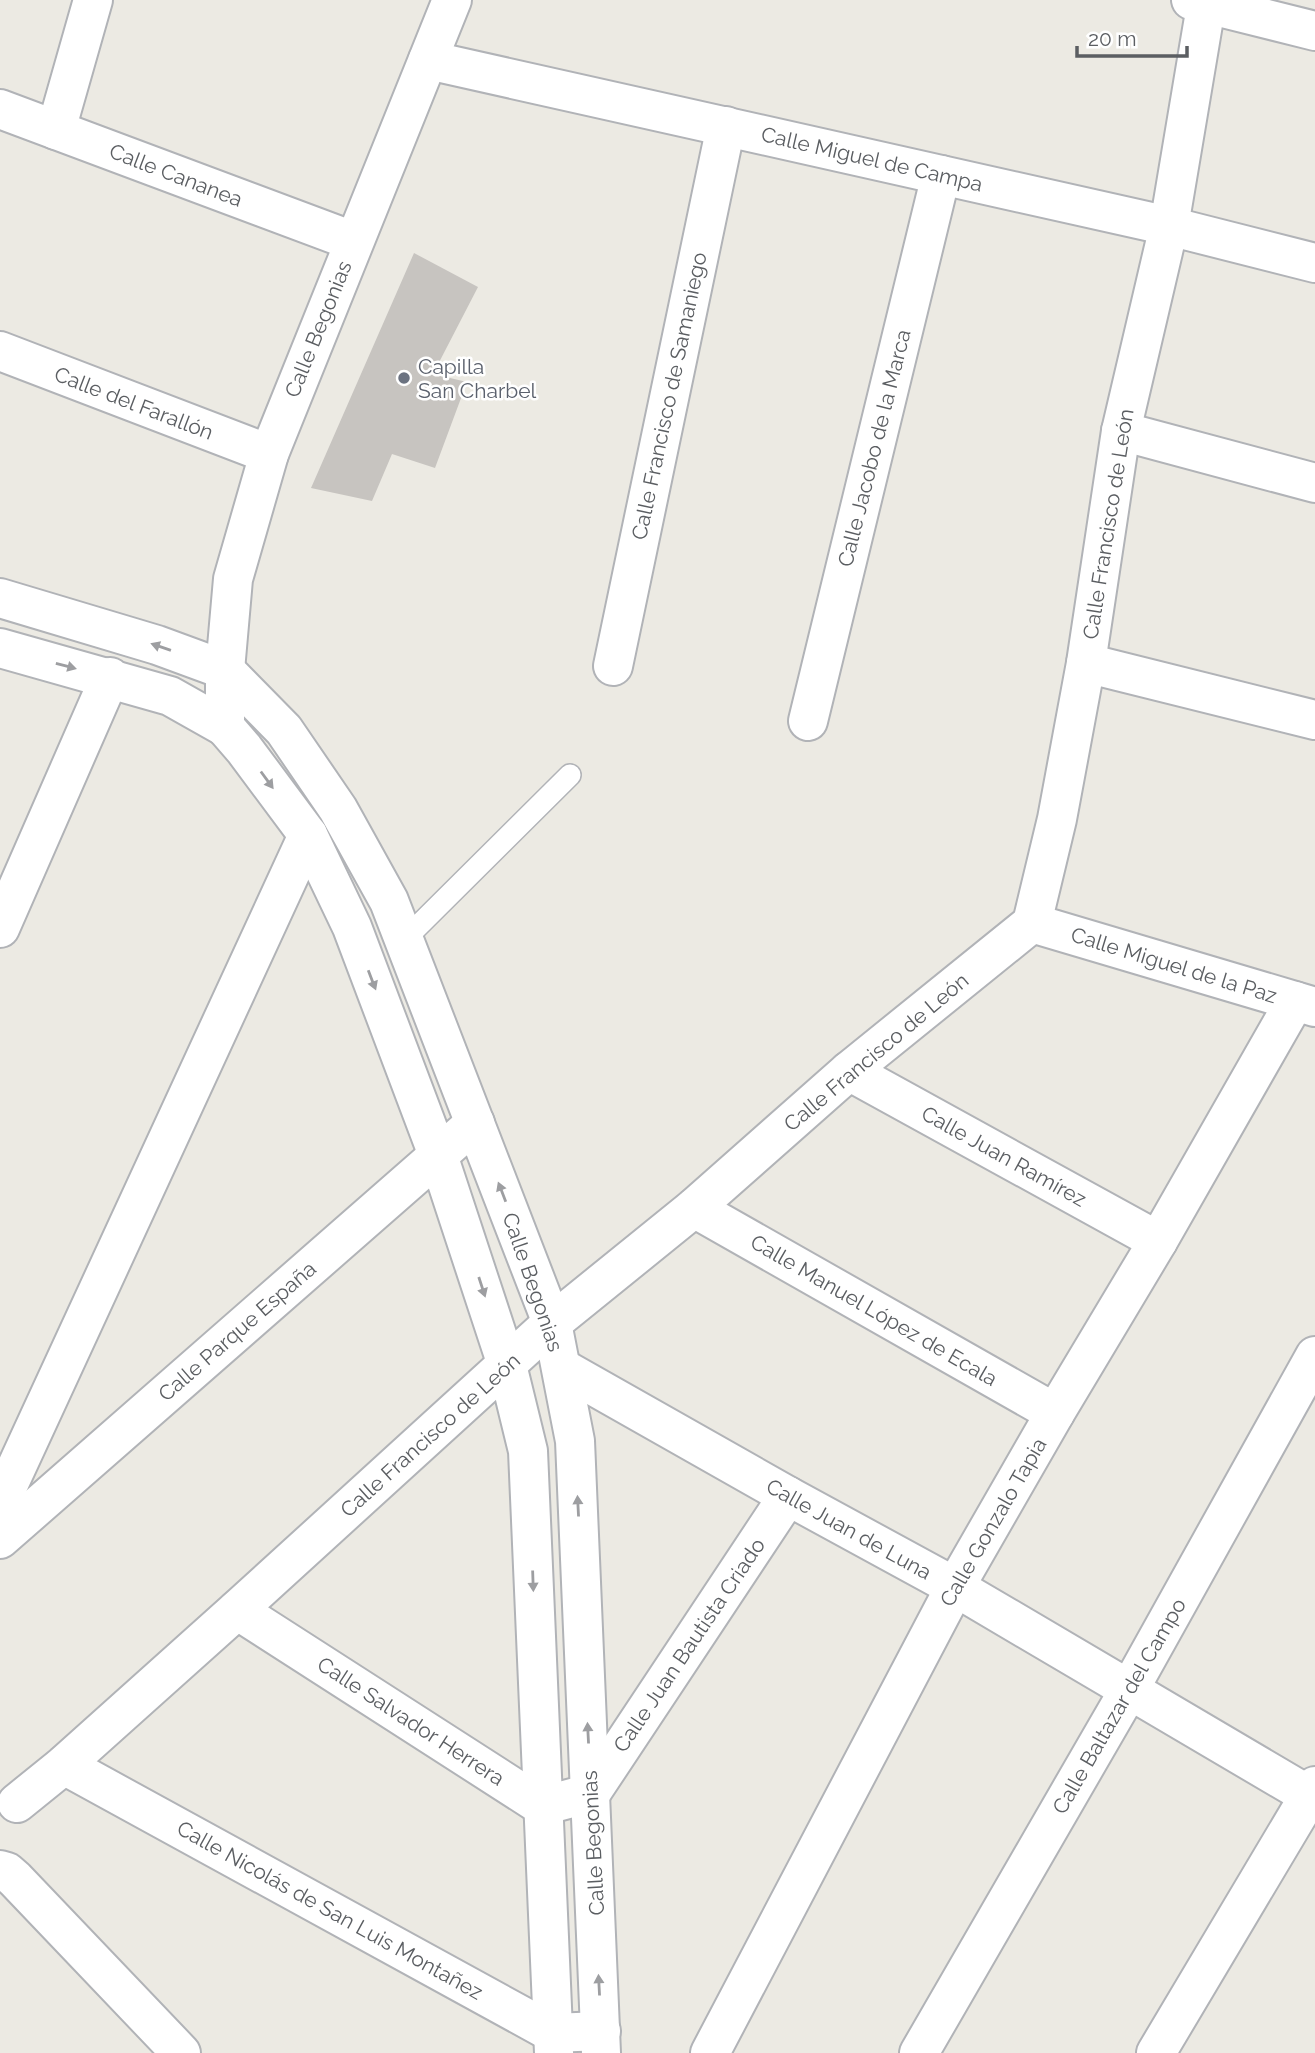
<svg xmlns="http://www.w3.org/2000/svg" width="1315" height="2053" font-family="Raleway,sans-serif">
  <rect width="100%" height="100%" fill="#eceae3"/>
  <polygon fill="#c7c4c0" points="414,253 478,287 433,374 467,382 435,468 392,454 372,501 311,488"/>
  <g fill="none" stroke-linecap="round" stroke-linejoin="round">
    <g stroke="#b1b3b7" stroke-width="24">
      <polyline id="service" points="404,940 570,775"/>
    </g>
    <g stroke="#b1b3b7" stroke-width="42">
      <g id="minor">
        <polyline points="1191,0 1315,31"/>
        <polyline points="428,60 1169,226 1315,263"/>
        <polyline points="0,109 353,241"/>
        <polyline points="56,130 93,0"/>
        <polyline points="0,351 269,454"/>
        <polyline points="1121,431 1315,483"/>
        <polyline points="0,598 157,645 225,670"/>
        <polyline points="0,648 170,696 225,727"/>
        <polyline points="1086,663 1315,720"/>
        <polyline points="613,666 726,126"/>
        <polyline points="808,721 941,175"/>
        <polyline points="1032,923 1315,1007"/>
        <polyline points="0,928 110,677"/>
        <polyline points="849,1071 1158,1241"/>
        <polyline points="694,1208 1055,1413"/>
        <polyline points="562,1368 788,1496 955,1587 1315,1799"/>
        <polyline points="0,1503 308,835"/>
        <polyline points="0,1539 475,1123"/>
        <polyline points="237,1610 542,1806 591,1793 788,1496"/>
        <polyline points="64,1765 553,2033 601,2031"/>
        <polyline points="17,1803 64,1765 237,1610 552,1323 694,1208 849,1071 1032,923 1057,819 1086,663 1121,431 1169,226 1207,0"/>
        <polyline points="0,1870 7,1872 15,1879 181,2053"/>
        <polyline points="710,2053 955,1587 1055,1413 1158,1241 1295,1001"/>
        <polyline points="919,2053 1129,1690 1315,1356"/>
        <polyline points="1156,2053 1315,1786"/>
      </g>
    </g>
    <g stroke="#b1b3b7" stroke-width="42">
      <g id="tertiary">
        <polyline points="452,0 269,454 233,579 225,670 225,727 244,749 308,835 352,927 438,1155 507,1365 528,1451 554,2053"/>
        <polyline points="225,670 284,730 338,809 389,901 552,1323 575,1441 601,2053"/>
      </g>
    </g>
    <use href="#service" stroke="#fff" stroke-width="21"/>
    <use href="#minor" stroke="#fff" stroke-width="38"/>
    <use href="#tertiary" stroke="#fff" stroke-width="38"/>
  </g>
  <defs><path id="oneway-solid" d="M-6-.8H1V-3.2L6.5 0L1 3.2V.8H-6Z" transform="scale(1.75)"/></defs>
  <g fill="#9d9ea1">
    <use href="#oneway-solid" transform="translate(161 647) rotate(-161)"/>
    <use href="#oneway-solid" transform="translate(66 666) rotate(15)"/>
    <use href="#oneway-solid" transform="translate(267 780) rotate(54)"/>
    <use href="#oneway-solid" transform="translate(372 980) rotate(69)"/>
    <use href="#oneway-solid" transform="translate(502 1192) rotate(-111)"/>
    <use href="#oneway-solid" transform="translate(482 1287) rotate(72)"/>
    <use href="#oneway-solid" transform="translate(578 1506) rotate(-93)"/>
    <use href="#oneway-solid" transform="translate(533 1581) rotate(88)"/>
    <use href="#oneway-solid" transform="translate(588 1733) rotate(-93)"/>
    <use href="#oneway-solid" transform="translate(599 1985) rotate(-93)"/>
  </g>
  <circle fill="#6b7280" stroke="#fff" stroke-width="2.5" cx="404" cy="378" r="7"/>
  <g text-anchor="middle" dominant-baseline="central" stroke-width="5" stroke-linejoin="round" paint-order="stroke">
    <g font-size="21" fill="#5b5e62" stroke="#fff">
      <text transform="translate(872 159) rotate(13)">Calle Miguel de Campa</text>
      <text transform="translate(176 175) rotate(21)">Calle Cananea</text>
      <text transform="translate(318 329) rotate(-68)">Calle Begonias</text>
      <text transform="translate(669 396) rotate(-78)">Calle Francisco de Samaniego</text>
      <text transform="translate(134 403) rotate(21)">Calle del Farallón</text>
      <text transform="translate(874 448) rotate(-76)">Calle Jacobo de la Marca</text>
      <text transform="translate(1108 524) rotate(-81)">Calle Francisco de León</text>
      <text transform="translate(1174 965) rotate(17)">Calle Miguel de la Paz</text>
      <text transform="translate(876 1052) rotate(-40)">Calle Francisco de León</text>
      <text transform="translate(1004 1156) rotate(29)">Calle Juan Ramírez</text>
      <text transform="translate(533 1282) rotate(71)">Calle Begonias</text>
      <text transform="translate(874 1310) rotate(30)">Calle Manuel López de Ecala</text>
      <text transform="translate(237 1331) rotate(-41)">Calle Parque España</text>
      <text transform="translate(430 1435) rotate(-42)">Calle Francisco de León</text>
      <text transform="translate(993 1522) rotate(-60)">Calle Gonzalo Tapia</text>
      <text transform="translate(849 1529) rotate(29)">Calle Juan de Luna</text>
      <text transform="translate(689 1645) rotate(-56)">Calle Juan Bautista Criado</text>
      <text transform="translate(1119 1706) rotate(-60)">Calle Baltazar del Campo</text>
      <text transform="translate(411 1721) rotate(33)">Calle Salvador Herrera</text>
      <text transform="translate(593 1843) rotate(-93)">Calle Begonias</text>
      <text transform="translate(330 1910) rotate(29)">Calle Nicolás de San Luis Montañez</text>
    </g>
    <g font-size="21" fill="#5b616d" stroke="#fff" text-anchor="start">
      <text x="418" y="366">Capilla<tspan x="418" dy="24">San Charbel</tspan></text>
    </g>
  </g>
  <path d="M1077 46v10h110v-10" fill="none" stroke="#5b5e62" stroke-width="3.5"/>
  <text x="1088" y="46" font-size="21" fill="#5b5e62" stroke="#ffffff" stroke-width="5" paint-order="stroke">20 m</text>
</svg>
